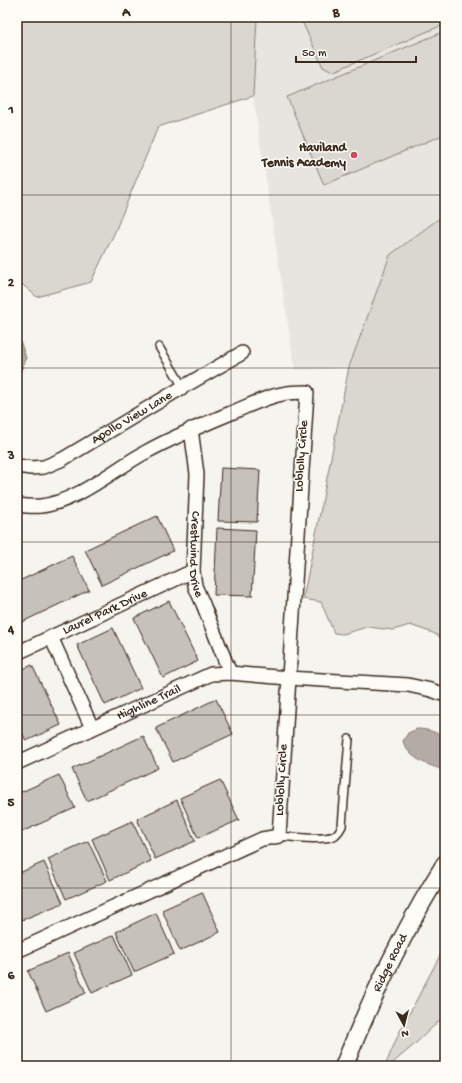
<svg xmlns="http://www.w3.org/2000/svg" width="462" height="1083" font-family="'Gochi Hand',sans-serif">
  <rect width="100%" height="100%" fill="#f5f4ee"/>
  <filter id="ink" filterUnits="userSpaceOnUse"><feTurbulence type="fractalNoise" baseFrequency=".025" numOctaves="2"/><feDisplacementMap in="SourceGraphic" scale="8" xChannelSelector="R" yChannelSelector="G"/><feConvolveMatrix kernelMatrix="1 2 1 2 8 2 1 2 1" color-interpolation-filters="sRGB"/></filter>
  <g filter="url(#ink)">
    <polygon fill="#e7e5df" points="257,17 445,17 445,214 390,255 349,367 324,369 295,370 253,96"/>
    <g fill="#dad6d0" stroke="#8a8077">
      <polygon points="17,17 257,17 253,96 158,127 114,234 91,282 37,297 17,280"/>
      <polygon points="300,17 445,17 445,24 332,72 323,67"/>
      <polygon points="445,31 445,134 324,185 287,97"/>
      <polygon points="445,214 445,640 433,633 410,625 393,630 367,627 343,634 334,633 321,602 303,599 349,367 390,255"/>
      <polygon points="445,946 445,1015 415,1044 389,1066 385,1066 399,1033"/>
    </g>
    <g fill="#b4aca4" stroke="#84786e">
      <polygon points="17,332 26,358 20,373 17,373"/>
      <path d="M 417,729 C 428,729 436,732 445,738 L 445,761 L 441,769 C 427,765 407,757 403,741 L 408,733 Z"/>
    </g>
    <g fill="#c7c1bb" stroke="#3b2a1e">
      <polygon points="221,468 260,470 257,522 218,521"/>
      <polygon points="157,516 173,551 102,585 85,550"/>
      <polygon points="217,528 256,530 252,596 214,595"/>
      <polygon points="72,556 89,590 18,624 17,582"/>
      <polygon points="169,601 198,661 163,678 134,618"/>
      <polygon points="113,628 141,688 105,705 77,645"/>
      <polygon points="32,665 61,725 26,741 17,721 17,672"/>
      <polygon points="216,699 233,734 173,762 156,728"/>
      <polygon points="143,736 158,768 87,801 72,769"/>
      <polygon points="59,775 75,808 17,834 17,794"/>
      <polygon points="220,780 239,820 198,838 180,798"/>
      <polygon points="177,800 195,841 155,859 137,819"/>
      <polygon points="132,821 151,861 110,880 92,839"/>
      <polygon points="88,841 107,881 66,899 48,859"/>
      <polygon points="44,862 63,903 22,920 17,909 17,874"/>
      <polygon points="202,892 220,932 180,951 162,910"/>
      <polygon points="156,913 174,954 134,972 116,932"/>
      <polygon points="114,935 132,975 92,993 74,953"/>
      <polygon points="68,953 86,993 46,1011 28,971"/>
    </g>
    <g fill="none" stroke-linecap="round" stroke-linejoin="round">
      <g stroke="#3b2a1e" stroke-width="10">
        <g id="service">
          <polyline points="159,347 183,387"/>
          <path d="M 279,836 C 293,837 321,841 334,836 C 337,834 340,830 342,826 L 349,739"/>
        </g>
      </g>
      <g stroke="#3b2a1e" stroke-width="16">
        <g id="minor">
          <path id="s1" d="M 191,429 L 197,474 L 193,571 L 195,586 L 203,604 L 230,673"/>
          <path id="s2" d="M 17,466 L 31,468 L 44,467 L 63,459 L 183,387 L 242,353"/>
          <path d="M 17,505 C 25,506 33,507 41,506 C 77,502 114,469 146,452 C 173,437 202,425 231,413 C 248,406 265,397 282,394 C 290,392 299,392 307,392 L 279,836 L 262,839 L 17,951"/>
          <polyline points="51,637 92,728"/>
          <path id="s3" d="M 17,653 L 193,571"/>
          <path id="s4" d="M 17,763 L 211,674 L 230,673 L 288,678 L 408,685 L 431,690 L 445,695"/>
        </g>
      </g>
      <g stroke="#3b2a1e" stroke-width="20">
        <g id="tertiary">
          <path id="s5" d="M 344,1066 C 372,996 405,928 445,864"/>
        </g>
      </g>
      <use href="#service" stroke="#fdfcf7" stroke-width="7"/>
      <use href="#minor" stroke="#fdfcf7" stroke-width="13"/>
      <use href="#tertiary" stroke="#fdfcf7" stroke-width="17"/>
    </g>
  </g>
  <path fill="none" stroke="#3b2a1e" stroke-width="1" stroke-opacity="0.55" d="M 231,17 L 231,1066M 17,195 L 445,195M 17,368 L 445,368M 17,542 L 445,542M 17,715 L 445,715M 17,888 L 445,888"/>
  <circle fill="#d1495b" stroke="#fdfcf7" stroke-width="1.5" cx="354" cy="155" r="4"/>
  <g text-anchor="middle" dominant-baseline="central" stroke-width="3" stroke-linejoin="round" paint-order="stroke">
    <g font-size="13" font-weight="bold" fill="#3b2a1e" stroke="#fdfcf7" text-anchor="end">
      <text x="346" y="148">Haviland<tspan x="346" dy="15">Tennis Academy</tspan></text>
    </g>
    <g font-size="13" fill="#3b2a1e" stroke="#fdfcf7">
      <text stroke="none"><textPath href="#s2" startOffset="128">Apollo View Lane</textPath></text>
      <text transform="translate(302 456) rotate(-86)">Loblolly Circle</text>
      <text stroke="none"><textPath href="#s1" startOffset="126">Crestwind Drive</textPath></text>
      <text stroke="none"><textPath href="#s3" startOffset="97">Laurel Park Drive</textPath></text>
      <text stroke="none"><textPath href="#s4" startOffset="145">Highline Trail</textPath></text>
      <text transform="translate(282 780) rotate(-87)">Loblolly Circle</text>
      <text stroke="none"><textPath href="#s5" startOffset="113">Ridge Road</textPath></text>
    </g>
  </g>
  <rect width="462" height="1083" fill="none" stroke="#fdfcf7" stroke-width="44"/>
  <g transform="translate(404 1025) rotate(173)" stroke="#fdfcf7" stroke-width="3" paint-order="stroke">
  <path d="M0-3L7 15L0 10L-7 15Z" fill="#3b2a1e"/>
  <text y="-6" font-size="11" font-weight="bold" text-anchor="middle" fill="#3b2a1e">N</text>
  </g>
  <path d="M296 56v6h120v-6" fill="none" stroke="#3b2a1e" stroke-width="2"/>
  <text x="302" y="56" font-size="12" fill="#3b2a1e" stroke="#fdfcf7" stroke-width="3" paint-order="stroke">50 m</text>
  <rect x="22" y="22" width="418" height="1039" fill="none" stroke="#3b2a1e" stroke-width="1.5"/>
  <g font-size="13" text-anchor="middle" font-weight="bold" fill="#3b2a1e">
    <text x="126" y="16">A</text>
    <text x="336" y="16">B</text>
    <text x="11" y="113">1</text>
    <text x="11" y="286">2</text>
    <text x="11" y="459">3</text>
    <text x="11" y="633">4</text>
    <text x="11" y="806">5</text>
    <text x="11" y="979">6</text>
  </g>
</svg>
